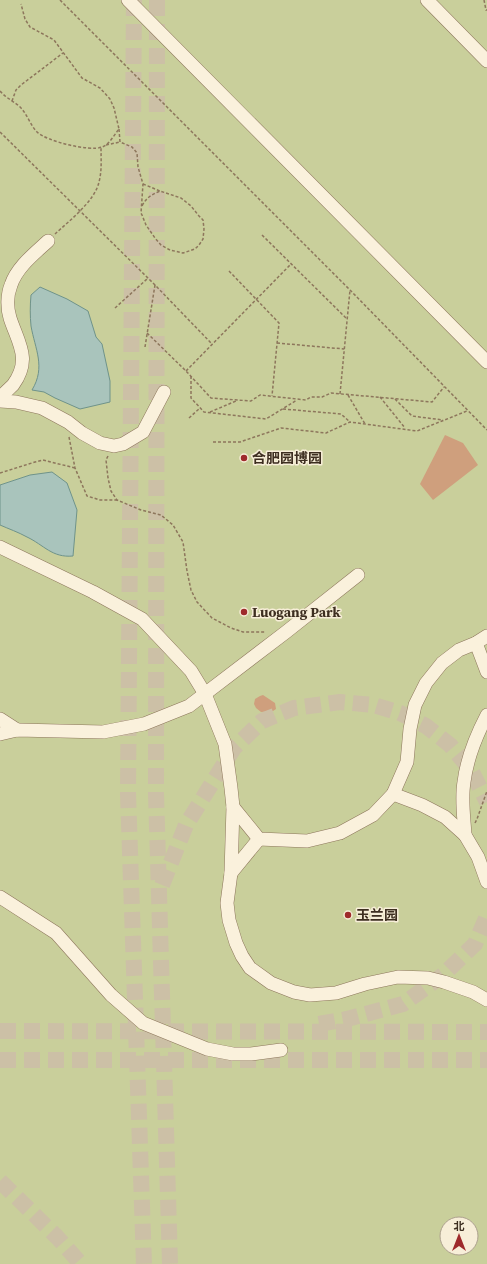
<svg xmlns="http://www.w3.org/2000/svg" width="487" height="1264" font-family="'Source Serif 4','Noto Sans SC',serif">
  <rect width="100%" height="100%" fill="#f0e4c8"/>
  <path fill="#c9cf9b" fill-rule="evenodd" d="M 0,0 L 487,0 L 487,1264 L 0,1264 ZM 447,1224 L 471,1224 L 471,1248 L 447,1248 Z"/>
  <g fill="#a9c4bc" stroke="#6f938a">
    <path d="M 40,287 L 67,299 L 88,311 L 96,337 L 102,344 L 110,381 L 110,402 L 80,409 L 55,398 L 44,392 L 32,390 C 46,367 35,349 31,326 C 30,316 30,306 31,295 Z"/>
    <path d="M 52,472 L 67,483 L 77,510 L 73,556 C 52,558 44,545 27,537 C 18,532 9,529 0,525 L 0,485 L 30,475 Z"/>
  </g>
  <g fill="#cf9f7d">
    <polygon points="445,435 463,443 478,465 433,500 420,484"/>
    <polygon points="263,695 275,703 276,709 273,711 261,712 256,708 254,704 255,699 260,696"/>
  </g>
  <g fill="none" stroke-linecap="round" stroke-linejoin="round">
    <g stroke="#ccc0a6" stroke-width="16" stroke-dasharray="16 8" stroke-linecap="butt">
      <polyline points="134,0 128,793 144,1264"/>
      <polyline points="157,0 156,793 170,1264"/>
      <polyline points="162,885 186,825 234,748 262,721 294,708 340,702 374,705 400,713 426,726 450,745 471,770 487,802"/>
      <polyline points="319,1024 347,1019 403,1004 443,975 475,944 487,916"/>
      <polyline points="0,1031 487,1032"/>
      <polyline points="0,1060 487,1060"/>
      <polyline points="0,1181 57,1237 81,1264"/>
    </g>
    <g stroke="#8d765c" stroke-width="14">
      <g id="minor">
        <polyline points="128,0 487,362"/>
        <polyline points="427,0 487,61"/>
        <path d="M 0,398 C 4,393 9,389 13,385 C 32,359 18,343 10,318 C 7,308 7,295 11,285 C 17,267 34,254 48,241"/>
        <polyline points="0,401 16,402 42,408 68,422 82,433 100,443 114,446 123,444 143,432 164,392"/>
        <polyline points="0,547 93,592 142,619 191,671 205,694 225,744 231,788 233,807 231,873 227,903 229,920 236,943 242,956 250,968 271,983 294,992 310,995 336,993 365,984 398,977 428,978 444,982 473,992 487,1000"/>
        <polyline points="476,643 487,672"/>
        <polyline points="0,719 17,730"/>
        <polyline points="0,734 17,730 103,732 144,724 189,706 286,632 358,575"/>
        <polyline points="393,794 422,805 445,817 465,835 478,857 487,882"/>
        <polyline points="233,807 259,839 307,841 340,833 373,815 393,794 407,762 410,729 415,705 426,683 442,663 459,650 476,643 487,636"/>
        <path d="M 465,835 C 464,818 461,799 464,782 C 467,758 476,736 487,715"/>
        <polyline points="231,873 259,839"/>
        <polyline points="0,897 56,933 111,995 143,1023 207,1049 233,1054 251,1054 281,1050"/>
      </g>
    </g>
    <g stroke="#8d765c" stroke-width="1.5" stroke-dasharray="3 2" stroke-linecap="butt">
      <polyline points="60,0 350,290 487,430"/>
      <polyline points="484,0 486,10 487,10"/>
      <path d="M 0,91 C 6,98 13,101 19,106 C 27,113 30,125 37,132 C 46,141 90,152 102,147 C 109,145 114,135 119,129 L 114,108 L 110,99 L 100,88 L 82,78 L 54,40 L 30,27 L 25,19 L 21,4"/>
      <polyline points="12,101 16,90 21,85 63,53"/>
      <path d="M 119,129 L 120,142 L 132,147 L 137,153 L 138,167 L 143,184 L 141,213 L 142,215 L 146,225 L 155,238 L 161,245 L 170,250 L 183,253 L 195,249 L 199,245 L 203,239 L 204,229 L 203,220 L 199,216 L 191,206 L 181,198 L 160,191 C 151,195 146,198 142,206"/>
      <polyline points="0,132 155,285 212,344"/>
      <polyline points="106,145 120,142"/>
      <polyline points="143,184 160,191"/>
      <path d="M 55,234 C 69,221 95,201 99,182 C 102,171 101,159 101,148"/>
      <polyline points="262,235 347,319"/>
      <polyline points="229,271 279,323 272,396"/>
      <polyline points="115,308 147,279"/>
      <polyline points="147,333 186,371 211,398 251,401 260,395 306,400 311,397 322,397 331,393 432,402 444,387"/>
      <polyline points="277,343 344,349"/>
      <polyline points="145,347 155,285"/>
      <polyline points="186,371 291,264"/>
      <polyline points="191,376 191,398 204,412 266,419 297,400"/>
      <polyline points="340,394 350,290"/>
      <polyline points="348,395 365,424"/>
      <polyline points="380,397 405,428"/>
      <polyline points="395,399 412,416 443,420"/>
      <polyline points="283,409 341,414 350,422"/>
      <polyline points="210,412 236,401"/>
      <polyline points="189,418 200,408"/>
      <polyline points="69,437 75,468 87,496 100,500 117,500"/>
      <polyline points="213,442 240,442 281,428 326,433 350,422 417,431 467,411"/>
      <polyline points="108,456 106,460 108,478 111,491 117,500 141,510 161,515 173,525 183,542 187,571 191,590 197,602 212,618 231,628 243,632 266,632"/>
      <polyline points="0,473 35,462 43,460 75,468"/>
      <polyline points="475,823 477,819 487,791"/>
    </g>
    <use href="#minor" stroke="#faf1dc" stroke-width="13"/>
  </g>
  <g fill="#9e2a2b" stroke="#f7eed8" stroke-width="1.5">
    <circle cx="244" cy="458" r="4"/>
    <circle cx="244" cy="612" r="4"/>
    <circle cx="348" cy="915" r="4"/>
  </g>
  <g text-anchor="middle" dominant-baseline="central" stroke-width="3" stroke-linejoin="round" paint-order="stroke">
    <g font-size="14" font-weight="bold" fill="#3d2e20" stroke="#f7eed8" text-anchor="start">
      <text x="252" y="458">合肥园博园</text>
      <text x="252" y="612">Luogang Park</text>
      <text x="356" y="915">玉兰园</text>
    </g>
  </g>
  <g transform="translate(459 1236)"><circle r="19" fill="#f7eed8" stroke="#ada18e"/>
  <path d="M0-3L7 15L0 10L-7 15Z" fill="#9e2a2b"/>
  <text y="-6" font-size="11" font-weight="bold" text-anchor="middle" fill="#3d2e20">北</text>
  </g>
</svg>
